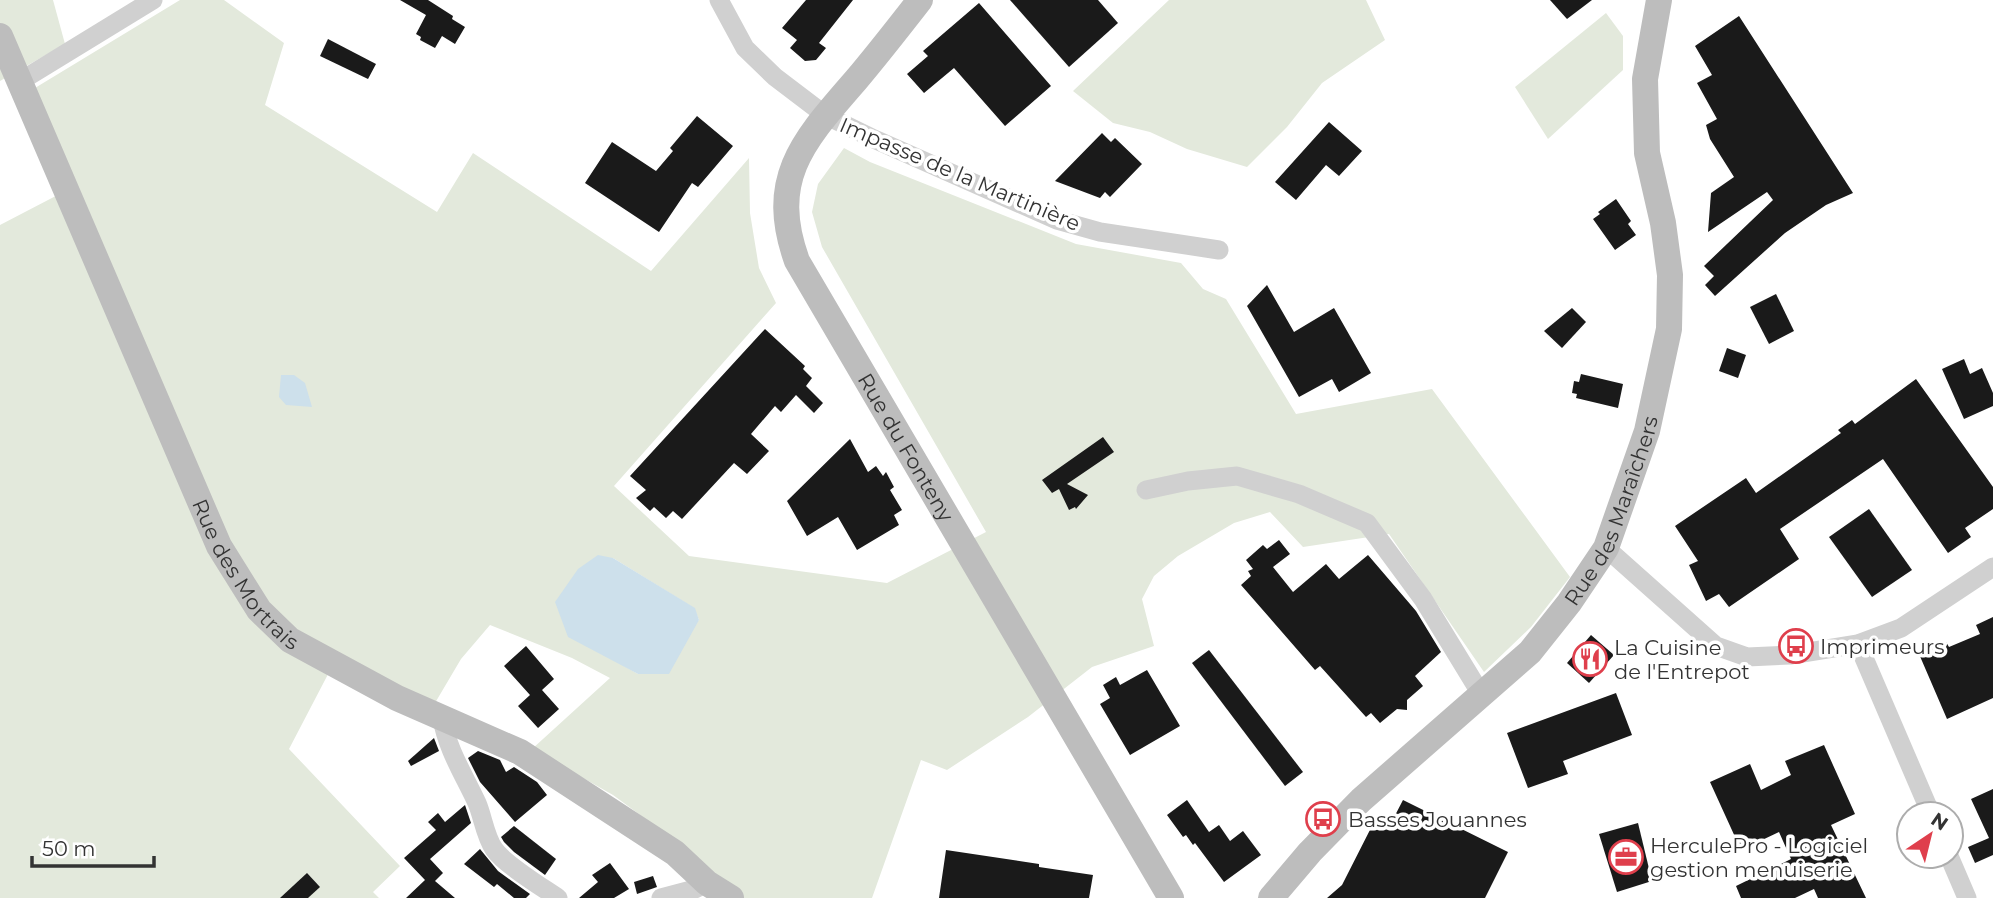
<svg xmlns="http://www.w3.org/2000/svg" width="1993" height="898" font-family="Montserrat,sans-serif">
  <rect width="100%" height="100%" fill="#fff"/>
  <g fill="#e3e9dc" fill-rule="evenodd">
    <polygon points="0,0 53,0 65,44 0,81"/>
    <path d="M 180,0 L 224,0 L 284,43 L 265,105 L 437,212 L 473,153 L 651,271 L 749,158 L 750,213 L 759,268 L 776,303 L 614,486 L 689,556 L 887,583 L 986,532 L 822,247 L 812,212 L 818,184 L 844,148 L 870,162 L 1076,244 L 1181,263 L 1203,289 L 1226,299 L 1296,414 L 1432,389 L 1570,577 L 1531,627 L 1484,672 L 1389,534 L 1303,547 L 1270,512 L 1234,523 L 1178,556 L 1154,576 L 1142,599 L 1154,646 L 1092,667 L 1028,717 L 947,770 L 921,760 L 872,898 L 712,898 L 700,859 L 613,795 L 532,749 L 610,678 L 572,658 L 490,625 L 461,659 L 435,703 L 337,657 L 289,749 L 400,866 L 373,892 L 379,898 L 0,898 L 0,225 L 73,187 L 30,91 ZM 613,558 L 694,608 L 699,620 L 638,674 L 605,655 Z"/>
    <polygon points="1169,0 1366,0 1385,40 1322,83 1287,127 1247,167 1187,149 1150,132 1113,123 1073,91"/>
    <polygon points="1606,13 1623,36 1623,70 1548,139 1515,87"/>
  </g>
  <g fill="#cde0eb">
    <polygon points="281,375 294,375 305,383 312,407 286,405 279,397"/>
    <polygon points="598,555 613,558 695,608 699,620 669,674 638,674 568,637 555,602 578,569"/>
  </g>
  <g fill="#1a1a1a">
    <polygon points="400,0 428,0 453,16 452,19 465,27 455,44 442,36 435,48 420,40 421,37 416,34 426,15"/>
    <polygon points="806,0 853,0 819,43 826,48 816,60 805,61 790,48 797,40 782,28"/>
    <polygon points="1010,0 1098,0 1118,23 1069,67"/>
    <polygon points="1550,0 1592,0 1567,19"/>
    <polygon points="979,3 1051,86 1005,126 954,68 924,93 907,74 928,56 923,51"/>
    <polygon points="1739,16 1853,193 1826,205 1785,233 1715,296 1705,285 1714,276 1704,266 1773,200 1767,192 1708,232 1711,193 1734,177 1710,139 1706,125 1717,119 1697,83 1712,75 1695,46"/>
    <polygon points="328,39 376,64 368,79 320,56"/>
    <polygon points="697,116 733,146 698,187 692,183 659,232 585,183 612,142 656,171 673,151 670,148"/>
    <polygon points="1329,122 1362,151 1339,176 1326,165 1296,200 1275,182"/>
    <polygon points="1102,133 1111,142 1115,138 1142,164 1110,197 1105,192 1100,198 1055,181"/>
    <polygon points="1616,199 1631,221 1628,224 1636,235 1615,250 1593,219 1600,214 1598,212"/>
    <polygon points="1267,285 1294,332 1334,308 1371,373 1339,392 1332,379 1299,397 1247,306"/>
    <polygon points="1776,294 1794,331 1769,344 1750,307"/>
    <polygon points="1572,308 1586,322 1562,348 1544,331"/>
    <polygon points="765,329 805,366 803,369 812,378 806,386 823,403 814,413 796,395 781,412 775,406 751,434 769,451 747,474 734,463 682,519 673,511 666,518 654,507 650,511 636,498 646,490 630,476"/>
    <polygon points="1727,348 1746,355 1738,378 1719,371"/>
    <polygon points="1964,359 1970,374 1982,368 1993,393 1993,406 1964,419 1942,369"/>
    <polygon points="1581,374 1623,384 1618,408 1576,398 1577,394 1572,393 1574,381 1579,382"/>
    <polygon points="1916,379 1993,487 1993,509 1965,528 1971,537 1948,553 1883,459 1780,529 1799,559 1729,607 1719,594 1706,601 1689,565 1698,561 1675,526 1746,478 1756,493 1841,433 1838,430 1852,420 1855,424"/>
    <polygon points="1103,437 1114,452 1067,484 1088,495 1076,509 1075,507 1069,510 1059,489 1052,493 1042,480"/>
    <polygon points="850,439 868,472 876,466 883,476 886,472 894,487 890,490 902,510 894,515 899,525 857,550 838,517 807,536 787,501"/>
    <polygon points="1869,509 1912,570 1872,597 1829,537"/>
    <polygon points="1279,540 1290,554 1273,567 1293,592 1326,564 1339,579 1368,555 1416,611 1441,652 1415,676 1423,686 1407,700 1407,710 1397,709 1380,723 1371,713 1366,717 1320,666 1315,670 1241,585 1251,576 1248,571 1253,569 1246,560 1263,545 1267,549"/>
    <polygon points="1993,617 1993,698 1947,719 1919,654 1946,642 1949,647 1980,634 1976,625"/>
    <polygon points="1591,635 1614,655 1589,683 1567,663"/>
    <polygon points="526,646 554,679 542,690 559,709 538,728 518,706 530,695 504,666"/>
    <polygon points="1209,650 1303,772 1285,786 1192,663"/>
    <polygon points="1147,670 1180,726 1130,755 1100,704 1110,698 1103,685 1116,677 1120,685"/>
    <polygon points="1616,693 1632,735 1563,761 1568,774 1528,788 1507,733"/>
    <polygon points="434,738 439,751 411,766 408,761"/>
    <polygon points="1824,745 1855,814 1831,825 1866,898 1818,898 1814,889 1795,898 1741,898 1736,886 1791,859 1779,832 1741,850 1710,782 1750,764 1761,790 1791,775 1785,761"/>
    <polygon points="478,751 500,760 506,772 514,767 537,782 547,795 515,822 480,782 468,758"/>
    <polygon points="1993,789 1993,855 1975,863 1968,847 1989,838 1971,799"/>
    <polygon points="1187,800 1209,832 1219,825 1230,841 1243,831 1261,855 1224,882 1195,843 1193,845 1186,835 1183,837 1167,815"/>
    <polygon points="1403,800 1508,852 1485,898 1327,898 1342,885 1375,820 1389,827"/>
    <polygon points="465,805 471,823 430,859 443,873 435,881 455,898 406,898 425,880 404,858 436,830 428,822 438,813 445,822"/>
    <polygon points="1638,823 1652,881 1617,892 1599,834"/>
    <polygon points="514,826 556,859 545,875 514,852 504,842 501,837"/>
    <polygon points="480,849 498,871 530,894 526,898 514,898 497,884 494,887 464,864"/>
    <polygon points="946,850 1039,864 1039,867 1093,875 1089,898 939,898"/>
    <polygon points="610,863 629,889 614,898 579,898 598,882 592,875"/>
    <polygon points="307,873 320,887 308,898 280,898"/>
    <polygon points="653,876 657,887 637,894 634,882"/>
  </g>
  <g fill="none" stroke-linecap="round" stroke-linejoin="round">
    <g stroke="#d0d0d0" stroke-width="19">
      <polyline points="719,0 745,48 775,77 825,115 874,139 1057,220 1100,232 1219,250"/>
      <polyline points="19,82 153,0"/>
      <polyline points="1146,490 1188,481 1237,476 1299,494 1367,523 1423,599 1481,694"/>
      <polyline points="1606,548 1716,646 1747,657 1790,655 1858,644 1901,628 1993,567"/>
      <polyline points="1858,644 1931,814"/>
      <path d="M 442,718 C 447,749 464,775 477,803 C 483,817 485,836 494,849 C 504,864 542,887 558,898"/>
      <polyline points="1949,856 1967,898"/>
      <polyline points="661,898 695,889 707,883"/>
    </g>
    <g stroke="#bdbdbd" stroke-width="26">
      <path id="s1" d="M 920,0 C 899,27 878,54 856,80 C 804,140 767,178 797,261 L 1171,898"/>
      <path id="s2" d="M 0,36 L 219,546 L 259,610 L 290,640 L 397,698 L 520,752 L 675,853 L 707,883 L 731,898"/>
      <path id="s3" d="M 1271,898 L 1310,852 L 1361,800 L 1530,652 L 1569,603 L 1606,548 L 1647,431 L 1669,329 L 1670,275 L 1663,223 L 1647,153 L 1645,79 L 1659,0"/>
    </g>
  </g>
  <defs>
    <g id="bus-ring" transform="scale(1.75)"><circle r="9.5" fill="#fff" stroke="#df3f4c" stroke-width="1.5"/><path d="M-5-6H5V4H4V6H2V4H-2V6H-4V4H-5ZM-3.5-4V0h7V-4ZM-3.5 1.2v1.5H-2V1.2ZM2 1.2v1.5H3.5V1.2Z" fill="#df3f4c"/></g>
    <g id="restaurant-ring" transform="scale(1.75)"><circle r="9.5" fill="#fff" stroke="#df3f4c" stroke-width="1.5"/><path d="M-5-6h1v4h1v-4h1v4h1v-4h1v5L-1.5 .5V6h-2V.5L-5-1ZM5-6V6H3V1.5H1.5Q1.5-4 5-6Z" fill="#df3f4c"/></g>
    <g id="office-ring" transform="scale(1.75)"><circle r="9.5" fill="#fff" stroke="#df3f4c" stroke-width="1.5"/><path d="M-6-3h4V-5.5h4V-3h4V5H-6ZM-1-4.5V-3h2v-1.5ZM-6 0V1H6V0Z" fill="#df3f4c"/></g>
  </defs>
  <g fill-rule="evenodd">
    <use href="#bus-ring" x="1796" y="646"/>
    <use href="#restaurant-ring" x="1590" y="659"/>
    <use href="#bus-ring" x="1323" y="819"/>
    <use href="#office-ring" x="1626" y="857"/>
  </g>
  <g text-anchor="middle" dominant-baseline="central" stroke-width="7" stroke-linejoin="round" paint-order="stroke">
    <g font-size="21" fill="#333" stroke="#fff">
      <text transform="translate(960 174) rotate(23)">Impasse de la Martinière</text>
      <text stroke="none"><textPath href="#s1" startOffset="522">Rue du Fonteny</textPath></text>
      <text stroke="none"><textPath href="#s3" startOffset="523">Rue des Maraîchers</textPath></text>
      <text stroke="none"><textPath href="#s2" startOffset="593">Rue des Mortrais</textPath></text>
    </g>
    <g font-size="21" fill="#333" stroke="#fff" text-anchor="start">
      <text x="1820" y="646">Imprimeurs</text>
      <text x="1614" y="647">La Cuisine<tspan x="1614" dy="24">de l'Entrepot</tspan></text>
      <text x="1348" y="819">Basses Jouannes</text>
      <text x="1650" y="845">HerculePro - Logiciel<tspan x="1650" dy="24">gestion menuiserie</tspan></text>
    </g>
  </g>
  <g transform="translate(1930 835) rotate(35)"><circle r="33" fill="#ffffff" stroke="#adadad" stroke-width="2"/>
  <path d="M0-5L12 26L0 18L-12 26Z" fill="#df3f4c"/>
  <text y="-10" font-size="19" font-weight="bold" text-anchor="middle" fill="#333333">N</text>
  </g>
  <path d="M32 856v10h122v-10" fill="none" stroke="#333333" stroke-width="3.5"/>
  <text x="42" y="856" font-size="21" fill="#333333" stroke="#ffffff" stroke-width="5" paint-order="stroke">50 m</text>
</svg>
